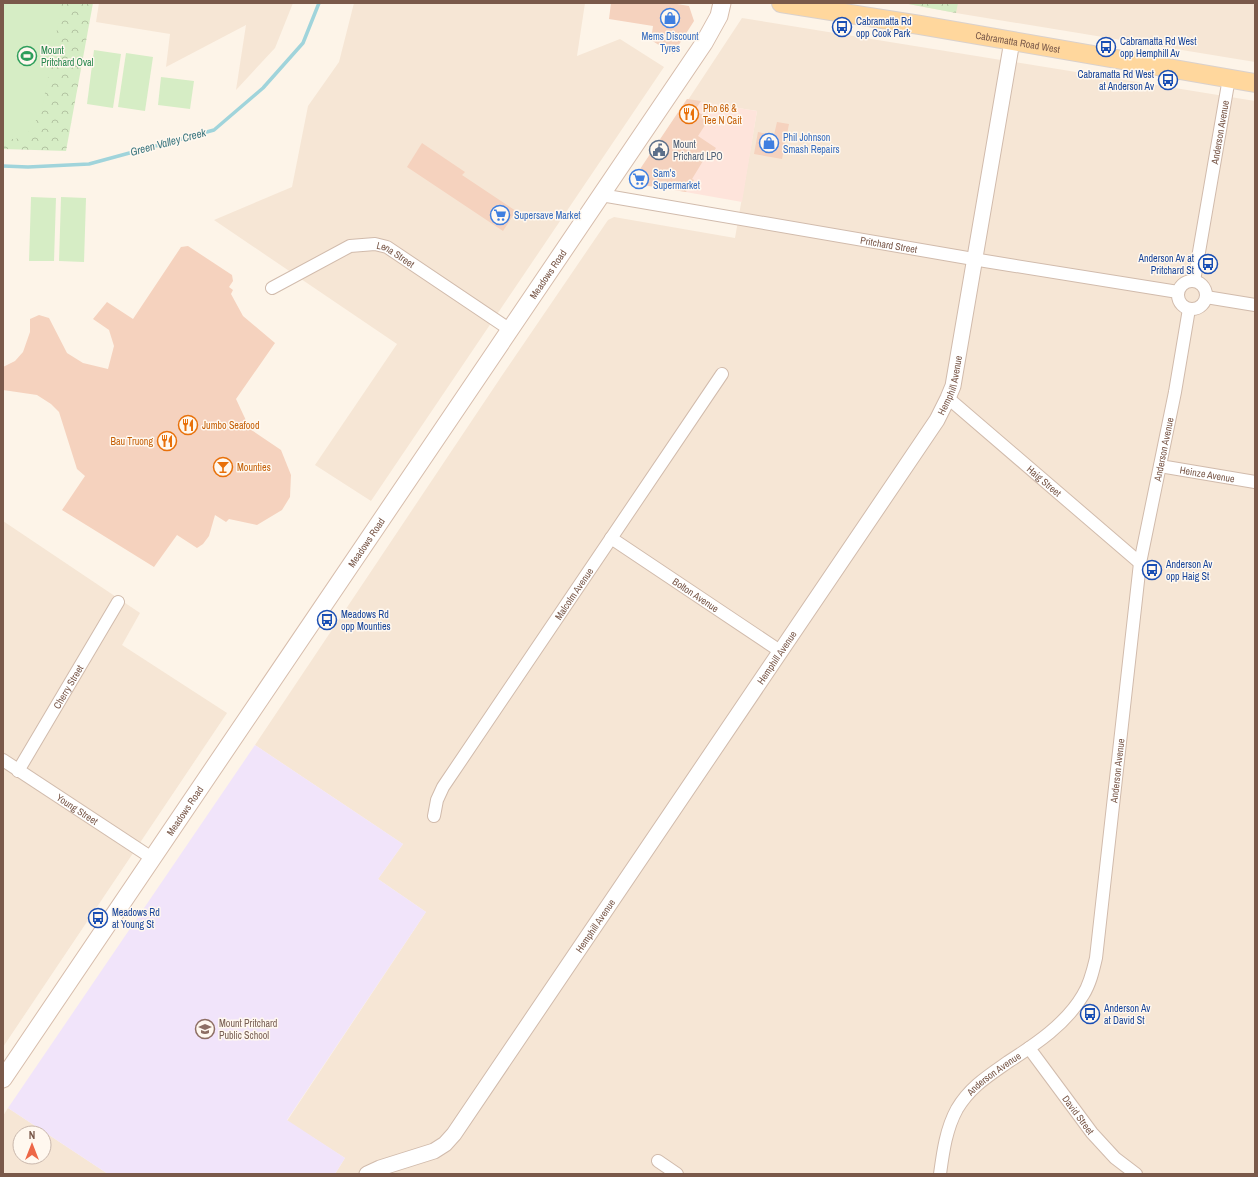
<svg xmlns="http://www.w3.org/2000/svg" width="1258" height="1177" font-family="'Archivo Narrow',sans-serif">
  <defs>
    <pattern id="park-crowns" width="20" height="18" patternUnits="userSpaceOnUse"><rect width="20" height="18" fill="#d6edc5"/><path d="M2 6a3 3 0 1 1 6 0M12 15a3 3 0 1 1 6 0" fill="none" stroke="#b3c3a2"/></pattern>
  </defs>
  <rect width="100%" height="100%" fill="#fdf4e8"/>
  <g fill="#f6e6d5" fill-rule="evenodd">
    <polygon points="99,3 293,3 275,48 236,90 246,25 166,67 170,34 96,22"/>
    <polygon points="354,3 585,3 577,56 620,39 664,67 371,501 315,465 397,344 214,220 292,187 308,106 339,62"/>
    <polygon points="903,3 1255,3 1255,62 956,13"/>
    <polygon points="742,18 1255,101 1255,1174 335,1174 345,1158 287,1121 426,912 378,879 403,844 255,745 501,377 608,220 614,217 735,238 757,111 688,100"/>
    <polygon points="3,521 140,613 122,645 227,713 3,1047"/>
    <path d="M 8,1108 L 108,1174 L 3,1174 L 3,1116 ZM 20,1133 L 44,1133 L 44,1157 L 20,1157 Z"/>
  </g>
  <polygon fill="#fee4db" points="688,100 757,111 742,202 635,183 634,179"/>
  <polygon fill="#f1e4fa" points="255,745 403,844 378,879 426,912 287,1120 345,1158 335,1174 108,1174 8,1108"/>
  <g fill="url(#park-crowns)">
    <polygon points="3,3 93,3 66,151 3,149"/>
    <polygon points="903,3 958,3 956,13"/>
  </g>
  <g fill="#d6edc5">
    <polygon points="3,3 62,3 42,109 31,130 20,138 15,139 3,139"/>
    <polygon points="94,50 121,54 113,108 87,104"/>
    <polygon points="126,53 153,57 145,111 118,107"/>
    <polygon points="161,77 194,81 190,109 158,105"/>
    <polygon points="31,197 56,198 54,261 29,261"/>
    <polygon points="61,197 86,198 84,262 59,261"/>
  </g>
  <g fill="none" stroke-linecap="round" stroke-linejoin="round">
    <polyline stroke="#a0d4db" stroke-width="3.5" points="3,166 28,167 89,164 214,130 263,88 303,43 319,3"/>
  </g>
  <g fill="#f5d2be">
    <polygon points="611,3 671,3 689,6 694,21 673,54 651,40 653,26 609,19"/>
    <polygon points="687,99 701,101 695,110 709,119 698,136 716,148 709,158 706,156 692,179 694,180 686,192 636,184 634,178"/>
    <polygon points="777,122 789,124 782,159 754,154 758,132 774,135"/>
    <polygon points="422,143 465,172 462,175 516,211 503,231 407,167"/>
    <polygon points="188,246 232,275 233,281 229,287 233,290 231,294 243,316 275,343 236,399 250,429 281,450 291,475 290,497 282,510 257,525 229,519 226,522 215,515 209,536 203,544 197,548 177,535 154,567 62,510 85,476 77,469 59,412 51,404 37,395 3,390 3,367 15,361 23,352 30,332 30,319 39,315 49,318 67,353 83,363 108,369 114,346 109,330 93,319 107,302 133,319 181,247"/>
  </g>
  <g fill="none" stroke-linecap="round" stroke-linejoin="round">
    <g stroke="#d1bbac" stroke-width="14">
      <g id="minor">
        <path id="s1" d="M 601,195 L 985,261 L 1178,292"/>
        <circle cx="1192" cy="295" r="14"/>
        <path id="s2" d="M 1194,281 L 1229,78"/>
        <path id="s3" d="M 272,288 L 350,246 L 375,244 L 387,247 L 509,329"/>
        <polyline points="1206,297 1255,305"/>
        <path id="s4" d="M 948,398 L 1140,563"/>
        <path id="s5" d="M 1160,466 L 1255,482"/>
        <path id="s6" d="M 611,538 L 780,651"/>
        <path id="s7" d="M 3,760 L 152,858"/>
        <path id="s8" d="M 18,771 L 118,602"/>
        <path id="s9" d="M 434,816 L 437,800 L 443,787 L 722,374"/>
        <path id="s10" d="M 1029,1048 L 1092,1133 L 1115,1158 L 1136,1174"/>
        <polyline points="658,1161 677,1174"/>
        <path id="s11" d="M 940,1174 C 943,1152 946,1129 957,1109 C 970,1087 988,1076 1008,1062 C 1036,1044 1066,1024 1083,995 C 1090,984 1093,971 1096,958 L 1140,563 L 1175,392 L 1189,309"/>
      </g>
    </g>
    <g stroke="#d1bbac" stroke-width="17">
      <g id="tertiary">
        <path id="s12" d="M 367,1174 L 380,1168 L 434,1151 L 445,1144 L 454,1134 L 937,420 L 948,398 L 953,386 L 1012,41"/>
      </g>
    </g>
    <g stroke="#d7bdac" stroke-width="19">
      <g id="secondary">
        <path id="s13" d="M 3,1079 L 704,43 L 719,16 L 722,3"/>
      </g>
    </g>
    <g stroke="#dad1cc" stroke-width="20">
      <g id="primary">
        <path id="s14" d="M 781,3 L 920,25 L 1255,83"/>
      </g>
    </g>
    <use href="#minor" stroke="#fff" stroke-width="12"/>
    <use href="#tertiary" stroke="#fff" stroke-width="15"/>
    <use href="#secondary" stroke="#fff" stroke-width="17"/>
    <use href="#primary" stroke="#ffd79d" stroke-width="18"/>
  </g>
  <defs>
    <g id="shop-ring" transform="scale(1)"><circle r="9.5" fill="#fff8ef" stroke="#3f7fe0" stroke-width="1.5"/><path d="M-5-2.5h2.3a2.7 3.5 0 0 1 5.4 0H5L5.5 6h-11ZM-1.5-2.5h3a1.5 2.3 0 0 0-3 0Z" fill="#3f7fe0"/></g>
    <g id="bus-ring" transform="scale(1)"><circle r="9.5" fill="#fff8ef" stroke="#1a4fb4" stroke-width="1.5"/><path d="M-5-6H5V4H4V6H2V4H-2V6H-4V4H-5ZM-3.5-4V0h7V-4ZM-3.5 1.2v1.5H-2V1.2ZM2 1.2v1.5H3.5V1.2Z" fill="#1a4fb4"/></g>
    <g id="stadium-ring" transform="scale(1)"><circle r="9.5" fill="#fff8ef" stroke="#2e9e5b" stroke-width="1.5"/><path d="M0-5a6.5 5 0 1 0 0 10a6.5 5 0 1 0 0-10ZM-3.5-1.8h7v3.6h-7Z" fill="#2e9e5b"/></g>
    <g id="restaurant-ring" transform="scale(1)"><circle r="9.5" fill="#fff8ef" stroke="#e8710a" stroke-width="1.5"/><path d="M-5-6h1v4h1v-4h1v4h1v-4h1v5L-1.5 .5V6h-2V.5L-5-1ZM5-6V6H3V1.5H1.5Q1.5-4 5-6Z" fill="#e8710a"/></g>
    <g id="civic-ring" transform="scale(1)"><circle r="9.5" fill="#fff8ef" stroke="#5c6f8a" stroke-width="1.5"/><path d="M-.6-6.5H3V-4.5H.6V-3L4-1V1h2V6H-6V1h2V-1L-.6-3ZM-1.2 2.5V6h2.4V2.5Z" fill="#5c6f8a"/></g>
    <g id="supermarket-ring" transform="scale(1)"><circle r="9.5" fill="#fff8ef" stroke="#3f7fe0" stroke-width="1.5"/><path d="M-6-5.5h2.5l.6 2H6L4.5 2H-2.5L-4.4-4H-6ZM-1.5 3.2a1.3 1.3 0 1 0 .1 0ZM3 3.2a1.3 1.3 0 1 0 .1 0Z" fill="#3f7fe0"/></g>
    <g id="bar-ring" transform="scale(1)"><circle r="9.5" fill="#fff8ef" stroke="#e8710a" stroke-width="1.5"/><path d="M-6-5H6L.8 .8V4.5H3.5V6h-7V4.5H-.8V.8Z" fill="#e8710a"/></g>
    <g id="school-ring" transform="scale(1)"><circle r="9.5" fill="#fff8ef" stroke="#8d6e63" stroke-width="1.5"/><path d="M0-5L7-2L0 1L-7-2ZM-4 1L0 2.5L4 1V4Q0 6-4 4Z" fill="#8d6e63"/></g>
  </defs>
  <g fill-rule="evenodd">
    <use href="#shop-ring" x="670" y="18"/>
    <use href="#bus-ring" x="842" y="27"/>
    <use href="#bus-ring" x="1106" y="47"/>
    <use href="#stadium-ring" x="27" y="56"/>
    <use href="#bus-ring" x="1168" y="80"/>
    <use href="#restaurant-ring" x="689" y="114"/>
    <use href="#shop-ring" x="769" y="143"/>
    <use href="#civic-ring" x="659" y="150"/>
    <use href="#supermarket-ring" x="639" y="179"/>
    <use href="#supermarket-ring" x="500" y="215"/>
    <use href="#bus-ring" x="1208" y="264"/>
    <use href="#restaurant-ring" x="188" y="425"/>
    <use href="#restaurant-ring" x="167" y="441"/>
    <use href="#bar-ring" x="223" y="467"/>
    <use href="#bus-ring" x="1152" y="570"/>
    <use href="#bus-ring" x="327" y="620"/>
    <use href="#bus-ring" x="98" y="918"/>
    <use href="#bus-ring" x="1090" y="1014"/>
    <use href="#school-ring" x="205" y="1029"/>
  </g>
  <g text-anchor="middle" dominant-baseline="central" stroke-width="3" stroke-linejoin="round" paint-order="stroke">
    <g font-size="10" fill="#164399" stroke="#fff8ef" text-anchor="start">
      <text x="856" y="21">Cabramatta Rd<tspan x="856" dy="12">opp Cook Park</tspan></text>
      <text x="1120" y="41">Cabramatta Rd West<tspan x="1120" dy="12">opp Hemphill Av</tspan></text>
      <text x="1154" y="74" text-anchor="end">Cabramatta Rd West<tspan x="1154" dy="12">at Anderson Av</tspan></text>
      <text x="1194" y="258" text-anchor="end">Anderson Av at<tspan x="1194" dy="12">Pritchard St</tspan></text>
      <text x="1166" y="564">Anderson Av<tspan x="1166" dy="12">opp Haig St</tspan></text>
      <text x="341" y="614">Meadows Rd<tspan x="341" dy="12">opp Mounties</tspan></text>
      <text x="112" y="912">Meadows Rd<tspan x="112" dy="12">at Young St</tspan></text>
      <text x="1104" y="1008">Anderson Av<tspan x="1104" dy="12">at David St</tspan></text>
    </g>
    <g font-size="10" fill="#366cbe" stroke="#fff8ef" text-anchor="start">
      <text x="670" y="36" text-anchor="middle">Mems Discount<tspan x="670" dy="12">Tyres</tspan></text>
      <text x="783" y="137">Phil Johnson<tspan x="783" dy="12">Smash Repairs</tspan></text>
      <text x="653" y="173">Sam's<tspan x="653" dy="12">Supermarket</tspan></text>
      <text x="514" y="215">Supersave Market</text>
    </g>
    <g font-size="10" fill="#7a594a" stroke="#fff8ef">
      <text stroke="none"><textPath href="#s14" startOffset="240">Cabramatta Road West</textPath></text>
      <text stroke="none"><textPath href="#s2" startOffset="151">Anderson Avenue</textPath></text>
      <text stroke="none"><textPath href="#s1" startOffset="292">Pritchard Street</textPath></text>
      <text stroke="none"><textPath href="#s3" startOffset="137">Lena Street</textPath></text>
      <text stroke="none"><textPath href="#s13" startOffset="972">Meadows Road</textPath></text>
      <text stroke="none"><textPath href="#s12" startOffset="997">Hemphill Avenue</textPath></text>
      <text stroke="none"><textPath href="#s11" startOffset="792">Anderson Avenue</textPath></text>
      <text stroke="none"><textPath href="#s5" startOffset="48">Heinze Avenue</textPath></text>
      <text stroke="none"><textPath href="#s4" startOffset="127">Haig Street</textPath></text>
      <text stroke="none"><textPath href="#s13" startOffset="648">Meadows Road</textPath></text>
      <text stroke="none"><textPath href="#s9" startOffset="264">Malcolm Avenue</textPath></text>
      <text stroke="none"><textPath href="#s6" startOffset="102">Bolton Avenue</textPath></text>
      <text stroke="none"><textPath href="#s12" startOffset="673">Hemphill Avenue</textPath></text>
      <text stroke="none"><textPath href="#s8" startOffset="98">Cherry Street</textPath></text>
      <text stroke="none"><textPath href="#s11" startOffset="467">Anderson Avenue</textPath></text>
      <text stroke="none"><textPath href="#s7" startOffset="89">Young Street</textPath></text>
      <text stroke="none"><textPath href="#s13" startOffset="324">Meadows Road</textPath></text>
      <text stroke="none"><textPath href="#s12" startOffset="349">Hemphill Avenue</textPath></text>
      <text stroke="none"><textPath href="#s11" startOffset="119">Anderson Avenue</textPath></text>
      <text stroke="none"><textPath href="#s10" startOffset="83">David Street</textPath></text>
    </g>
    <g font-size="10" fill="#27864d" stroke="#fff8ef" text-anchor="start">
      <text x="41" y="50">Mount<tspan x="41" dy="12">Pritchard Oval</tspan></text>
    </g>
    <g font-size="10" fill="#c56008" stroke="#fff8ef" text-anchor="start">
      <text x="703" y="108">Pho 66 &amp;<tspan x="703" dy="12">Tee N Cait</tspan></text>
      <text x="202" y="425">Jumbo Seafood</text>
      <text x="153" y="441" text-anchor="end">Bau Truong</text>
      <text x="237" y="467">Mounties</text>
    </g>
    <g font-size="10" fill="#4e5e75" stroke="#fff8ef" text-anchor="start">
      <text x="673" y="144">Mount<tspan x="673" dy="12">Prichard LPO</tspan></text>
    </g>
    <g font-size="10" fill="#785e54" stroke="#fff8ef" text-anchor="start">
      <text x="219" y="1023">Mount Pritchard<tspan x="219" dy="12">Public School</tspan></text>
    </g>
    <g font-size="11" font-style="italic" fill="#3c767f" stroke="#fff8ef">
      <text transform="translate(168 142) rotate(-15)">Green Valley Creek</text>
    </g>
  </g>
  <rect width="1258" height="1177" fill="none" stroke="#7a594a" stroke-width="8"/>
  <g transform="translate(32 1145)"><circle r="19" fill="#fff8ef" stroke="#cab8ad"/>
  <path d="M0-3L7 15L0 10L-7 15Z" fill="#ed6747"/>
  <text y="-6" font-size="11" font-weight="bold" text-anchor="middle" fill="#7a594a">N</text>
  </g>
</svg>
